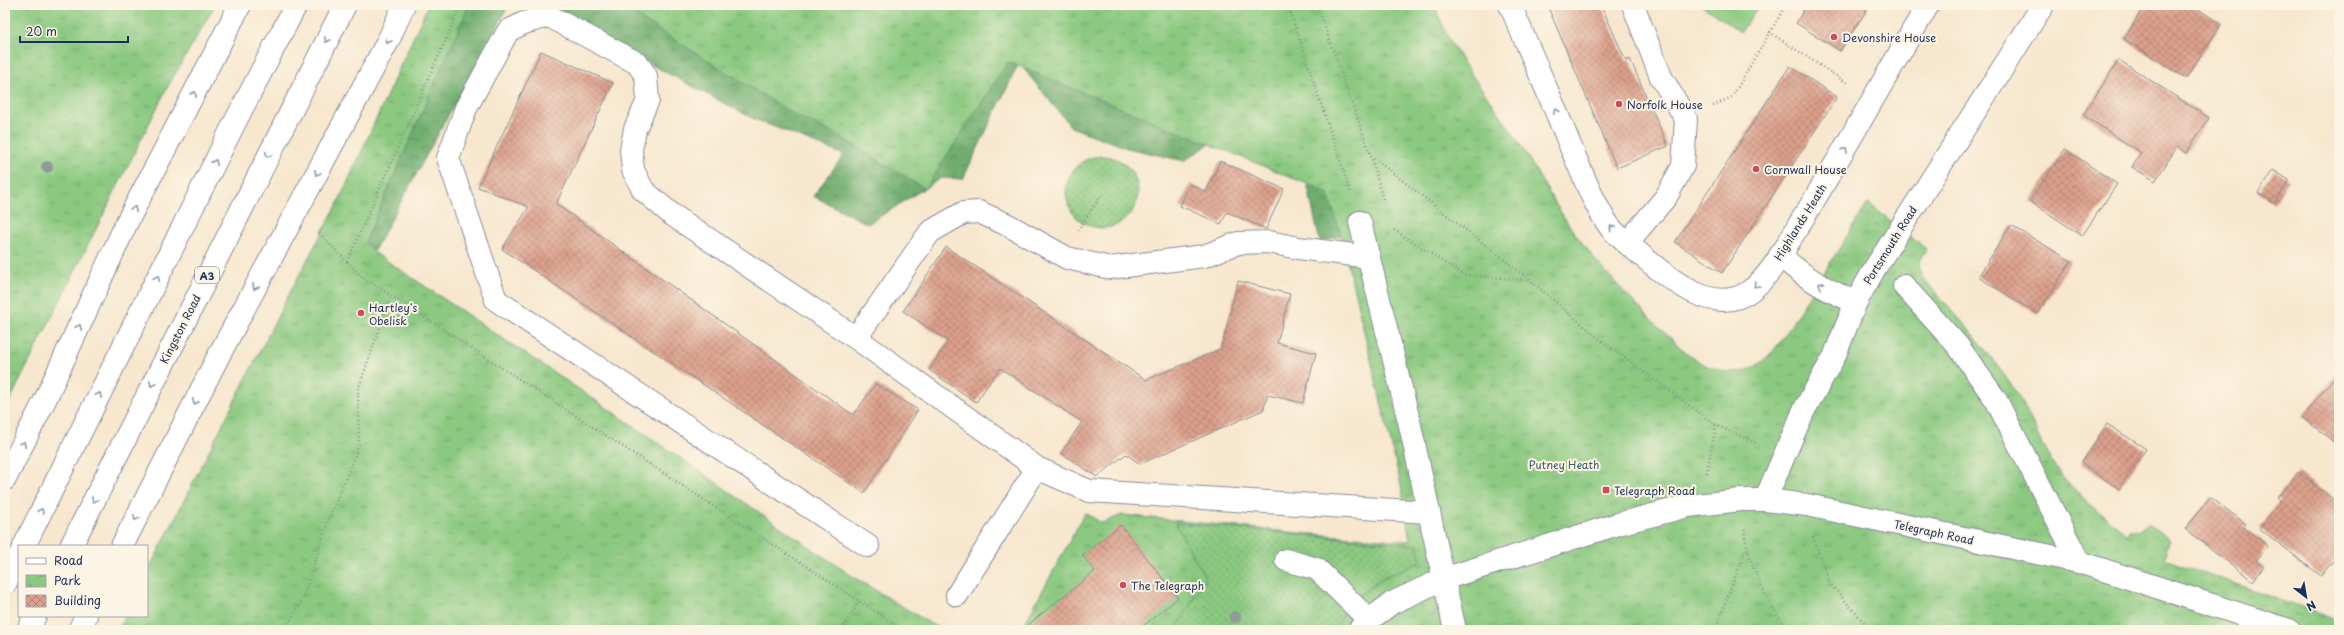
<svg xmlns="http://www.w3.org/2000/svg" width="2344" height="635" font-family="'Playpen Sans',sans-serif">
  <defs>
    <pattern id="forest-crowns" width="20" height="18" patternUnits="userSpaceOnUse"><rect width="20" height="18" fill="#70ad6e"/><path d="M2 6a3 3 0 1 1 6 0M12 15a3 3 0 1 1 6 0" fill="none" stroke="#5b8d5e"/></pattern>
    <pattern id="park-tufts" width="24" height="20" patternUnits="userSpaceOnUse"><rect width="24" height="20" fill="#8bc980"/><path d="M3 7l-1-3M5 7V3M7 7l1-3M15 17l-1-3M17 17v-4M19 17l1-3" fill="none" stroke="#71a46c"/></pattern>
    <pattern id="garden-dots" width="8" height="8" patternUnits="userSpaceOnUse"><rect width="8" height="8" fill="#8bc980"/><path d="M2 2h.1M6 6h.1" fill="none" stroke="#71a46c" stroke-width="1.8" stroke-linecap="round"/></pattern>
    <pattern id="building-cross-hatch" width="8" height="8" patternUnits="userSpaceOnUse"><rect width="8" height="8" fill="#dca08b"/><path d="M0 0l8 8M0 8l8-8" fill="none" stroke="#b28375"/></pattern>
  </defs>
  <rect width="100%" height="100%" fill="#fcf5e5"/>
  <filter id="ink" filterUnits="userSpaceOnUse"><feTurbulence type="fractalNoise" baseFrequency=".025" numOctaves="2"/><feDisplacementMap in="SourceGraphic" scale="8" xChannelSelector="R" yChannelSelector="G"/><feConvolveMatrix kernelMatrix="1 2 1 2 8 2 1 2 1" color-interpolation-filters="sRGB"/></filter>
  <filter id="wash" filterUnits="userSpaceOnUse"><feTurbulence type="fractalNoise" baseFrequency=".012" numOctaves="4" result="noise"/><feDisplacementMap in="SourceGraphic" scale="16" xChannelSelector="R" yChannelSelector="G"/><feGaussianBlur stdDeviation="0.9" result="paint"/><feColorMatrix in="noise" values="0 0 0 0 0 0 0 0 0 0 0 0 0 0 0 0 0 1.4 0 .05"/><feComposite in="paint" operator="in"/></filter>
  <g filter="url(#wash)">
    <rect width="100%" height="100%" fill="#f7e7ce"/>
    <polygon fill="#8bc980" stroke="#537c6f" points="1701,5 1759,5 1741,32"/>
    <g fill="url(#forest-crowns)" stroke="#466e66">
      <polygon points="454,5 509,5 369,260 336,235"/>
      <polygon points="550,5 1440,5 1389,29 1309,155 1346,233 1320,243 1305,174 1211,143 1184,161 1127,148 1071,127 1019,63 963,179 941,178 868,224 813,196 844,155 752,118 588,31"/>
    </g>
    <g fill="url(#park-tufts)" stroke="#537c6f">
      <polygon points="5,5 215,5 166,90 5,410"/>
      <polygon points="428,5 469,5 365,242 375,253 625,420 852,576 941,630 118,630 125,616 147,616 147,573 291,290 338,203"/>
      <path d="M 619,5 L 1435,5 C 1449,51 1482,87 1508,126 C 1529,156 1545,189 1565,219 C 1592,260 1626,295 1661,329 C 1679,346 1694,363 1719,370 C 1747,379 1767,361 1782,339 L 1868,203 L 1926,249 L 1919,261 L 1921,274 L 1925,281 C 1960,318 1992,355 2019,397 C 2034,421 2041,451 2059,472 C 2078,496 2103,515 2126,534 L 2130,530 L 2139,530 L 2148,523 L 2170,540 L 2166,549 L 2168,551 L 2165,559 L 2339,620 L 2339,630 L 1021,630 L 1085,513 L 1102,523 L 1122,515 L 1300,533 L 1410,541 L 1401,485 L 1339,228 L 1327,192 L 1008,62 L 925,189 L 836,134 L 795,115 Z"/>
    </g>
    <g fill="url(#garden-dots)" stroke="#537c6f">
      <circle cx="1102" cy="192" r="36"/>
      <polygon points="1175,523 1417,545 1421,562 1384,577 1353,600 1334,630 1175,630 1206,579"/>
    </g>
    <g id="blocks">
      <g fill="url(#building-cross-hatch)">
        <polygon points="1547,5 1601,5 1626,61 1630,59 1668,146 1617,168"/>
        <polygon points="1807,5 1870,5 1840,51 1796,23"/>
        <polygon points="2145,5 2192,5 2221,24 2186,78 2124,39"/>
        <polygon points="541,51 613,83 556,204 853,415 876,384 918,410 864,493 502,249 529,207 478,187"/>
        <polygon points="2119,60 2209,118 2186,153 2177,147 2155,181 2132,167 2141,153 2083,115"/>
        <polygon points="1790,66 1837,97 1722,273 1675,242"/>
        <polygon points="2065,149 2117,184 2082,236 2030,201"/>
        <polygon points="1220,161 1284,189 1266,229 1227,212 1221,224 1180,206 1190,184 1206,192"/>
        <polygon points="2273,170 2289,180 2274,203 2258,193"/>
        <polygon points="2011,225 2071,261 2038,314 1978,277"/>
        <polygon points="946,247 1146,380 1221,349 1238,281 1290,294 1277,343 1316,353 1303,403 1268,395 1263,410 1140,464 1126,454 1097,477 1061,453 1082,422 1000,368 976,402 929,370 948,341 903,311"/>
        <polygon points="2339,371 2339,446 2302,417"/>
        <polygon points="2107,424 2146,449 2119,489 2081,463"/>
        <polygon points="2298,472 2337,502 2339,499 2339,543 2337,546 2339,553 2321,576 2259,528 2281,501 2277,498"/>
        <polygon points="2210,497 2246,524 2243,527 2268,546 2256,561 2264,567 2253,581 2185,529"/>
        <polygon points="1121,525 1178,598 1138,630 1033,630 1029,624 1095,571 1082,555"/>
      </g>
    </g>
  </g>
  <g filter="url(#ink)">
    <use href="#blocks" fill-opacity="0" stroke="#898b96" stroke-width="1"/>
    <g fill="none" stroke-linecap="round" stroke-linejoin="round">
      <g stroke="#898b96" stroke-width="24">
        <g id="lane">
          <polyline points="1633,5 1661,77"/>
          <polyline points="1286,560 1317,569 1369,620"/>
          <polyline points="957,595 1037,468"/>
        </g>
      </g>
      <g stroke="#898b96" stroke-width="24">
        <g id="street">
          <path d="M 1510,5 C 1531,53 1552,101 1572,150 C 1582,172 1595,208 1610,227 C 1619,238 1631,246 1641,255 C 1668,277 1713,318 1750,291 C 1774,273 1789,240 1805,215 C 1847,146 1886,75 1928,5"/>
          <polyline points="1360,222 1409,421 1455,630"/>
          <polyline points="1627,243 1666,197 1683,166 1686,119 1661,77"/>
          <path d="M 1780,255 C 1802,276 1827,291 1856,302"/>
          <polyline points="1904,286 1958,346 1996,400 2079,562"/>
          <polyline points="856,338 930,232 963,213 979,212 1008,225 1067,258 1110,268 1204,256 1238,243 1269,242 1298,248 1369,257"/>
          <polyline points="1765,500 1804,410 1834,357 1856,302 1875,268 2043,5"/>
          <polyline points="868,546 496,300 448,158 466,108 508,31 524,23 549,16 637,63 646,76 648,100 635,129 631,150 633,170 643,190 671,214 856,338 1037,468 1089,491 1428,512"/>
          <polyline points="1359,630 1369,620 1392,603 1443,579 1618,524 1688,506 1741,500 1765,500 1807,505 2079,562 2289,630"/>
        </g>
      </g>
      <g stroke="#898b96" stroke-width="24">
        <g id="highway">
          <polyline points="5,479 45,400 127,222 240,5"/>
          <polyline points="24,546 235,122 296,5"/>
          <polyline points="71,546 345,5"/>
          <polyline points="122,546 219,355 388,41 404,5"/>
          <polyline points="5,584 19,556"/>
          <polyline points="28,630 35,616"/>
          <polyline points="79,630 86,616"/>
        </g>
      </g>
      <g stroke="#898b96" stroke-width="2.5" stroke-dasharray="1 3" stroke-linecap="butt">
        <polyline points="1288,5 1351,193"/>
        <polyline points="1317,5 1371,156 1384,203"/>
        <polyline points="1769,32 1847,83"/>
        <polyline points="1713,106 1732,97 1786,5"/>
        <polyline points="1371,156 1530,280 1598,338 1716,425 1756,443"/>
        <polyline points="1078,230 1103,193"/>
        <polyline points="1394,230 1464,275 1529,280"/>
        <polyline points="319,233 361,276 904,630"/>
        <polyline points="347,262 461,5"/>
        <polyline points="1707,473 1716,425"/>
        <path d="M 1744,529 C 1748,563 1767,604 1788,630"/>
        <polyline points="1813,537 1830,584 1871,630"/>
        <polyline points="284,630 302,601 326,527 359,445 358,390 391,295"/>
        <polyline points="842,630 859,601"/>
        <polyline points="1715,630 1746,548"/>
      </g>
      <use href="#lane" stroke="#fff" stroke-width="22"/>
      <use href="#street" stroke="#fff" stroke-width="22"/>
      <use href="#highway" stroke="#fff" stroke-width="22"/>
    </g>
    <g fill="#919b96">
      <circle cx="47" cy="167" r="6"/>
      <circle cx="1235" cy="617" r="6"/>
    </g>
    <defs><path id="oneway-chevron" d="M-2-3.5L2.5 0L-2 3.5" fill="none" stroke-width="1.6" stroke-linecap="round" stroke-linejoin="round"/></defs>
    <g stroke="#8d97ae">
      <use href="#oneway-chevron" transform="translate(327 40) rotate(117)"/>
      <use href="#oneway-chevron" transform="translate(388 41) rotate(116)"/>
      <use href="#oneway-chevron" transform="translate(194 94) rotate(-62)"/>
      <use href="#oneway-chevron" transform="translate(1556 111) rotate(-113)"/>
      <use href="#oneway-chevron" transform="translate(1845 150) rotate(-58)"/>
      <use href="#oneway-chevron" transform="translate(268 155) rotate(117)"/>
      <use href="#oneway-chevron" transform="translate(215 162) rotate(-64)"/>
      <use href="#oneway-chevron" transform="translate(317 173) rotate(118)"/>
      <use href="#oneway-chevron" transform="translate(134 209) rotate(-62)"/>
      <use href="#oneway-chevron" transform="translate(1612 228) rotate(-131)"/>
      <use href="#oneway-chevron" transform="translate(157 278) rotate(-64)"/>
      <use href="#oneway-chevron" transform="translate(1756 285) rotate(135)"/>
      <use href="#oneway-chevron" transform="translate(1821 285) rotate(-151)"/>
      <use href="#oneway-chevron" transform="translate(255 287) rotate(118)"/>
      <use href="#oneway-chevron" transform="translate(79 327) rotate(-65)"/>
      <use href="#oneway-chevron" transform="translate(152 384) rotate(117)"/>
      <use href="#oneway-chevron" transform="translate(99 395) rotate(-64)"/>
      <use href="#oneway-chevron" transform="translate(195 402) rotate(117)"/>
      <use href="#oneway-chevron" transform="translate(23 444) rotate(-63)"/>
      <use href="#oneway-chevron" transform="translate(94 500) rotate(117)"/>
      <use href="#oneway-chevron" transform="translate(41 511) rotate(-64)"/>
      <use href="#oneway-chevron" transform="translate(136 518) rotate(117)"/>
    </g>
  </g>
  <g fill="#d1495b" stroke="#fcf5e5" stroke-width="1.5">
    <circle cx="1834" cy="37" r="4"/>
    <circle cx="1619" cy="104" r="4"/>
    <circle cx="1756" cy="169" r="4"/>
    <circle cx="361" cy="313" r="4"/>
    <rect x="1602" y="486" width="8" height="8" rx="2"/>
    <circle cx="1123" cy="585" r="4"/>
  </g>
  <g text-anchor="middle" dominant-baseline="central" stroke-width="4" stroke-linejoin="round" paint-order="stroke">
    <rect fill="#fcf5e5" stroke="#5e6a86" stroke-width="1" x="195" y="267" width="24" height="16" rx="3"/>
    <g font-size="10" font-weight="bold" fill="#1b2f5e">
      <text x="207" y="275">A3</text>
    </g>
    <g font-size="11" fill="#1b2f5e" stroke="#fcf5e5" text-anchor="start">
      <text x="1842" y="37">Devonshire House</text>
      <text x="1627" y="104">Norfolk House</text>
      <text x="1764" y="169">Cornwall House</text>
      <text x="369" y="307">Hartley's<tspan x="369" dy="13">Obelisk</tspan></text>
      <text x="1614" y="490">Telegraph Road</text>
      <text x="1131" y="585">The Telegraph</text>
    </g>
    <g font-size="11" fill="#1b2f5e" stroke="#fcf5e5">
      <text transform="translate(1800 222) rotate(-58)">Highlands Heath</text>
      <text transform="translate(1890 245) rotate(-58)">Portsmouth Road</text>
      <text transform="translate(180 329) rotate(-63)">Kingston Road</text>
      <text transform="translate(1934 532) rotate(12)">Telegraph Road</text>
    </g>
    <g font-size="11" fill="#3d5d68" stroke="#fcf5e5">
      <text x="1564" y="464">Putney Heath</text>
    </g>
  </g>
  <rect width="2344" height="635" fill="none" stroke="#fcf5e5" stroke-width="20"/>
  <rect x="18" y="545" width="130" height="72" fill="#fcf5e5" stroke="#a2a6af"/>
  <rect x="26" y="558" width="20" height="6" fill="#ffffff" stroke="#a2a6af"/>
  <text x="54" y="565" font-size="12" fill="#1b2f5e">Road</text>
  <rect x="26" y="575" width="20" height="12" fill="url(#park-tufts)" stroke="#a2a6af"/>
  <text x="54" y="585" font-size="12" fill="#1b2f5e">Park</text>
  <rect x="26" y="595" width="20" height="12" fill="url(#building-cross-hatch)" stroke="#a2a6af"/>
  <text x="54" y="605" font-size="12" fill="#1b2f5e">Building</text>
  <g transform="translate(2306 597) rotate(149)" stroke="#fcf5e5" stroke-width="3" paint-order="stroke">
  <path d="M0-3L7 15L0 10L-7 15Z" fill="#1b2f5e"/>
  <text y="-6" font-size="11" font-weight="bold" text-anchor="middle" fill="#1b2f5e">N</text>
  </g>
  <path d="M20 36v6h108v-6" fill="none" stroke="#1b2f5e" stroke-width="2"/>
  <text x="26" y="36" font-size="12" fill="#1b2f5e" stroke="#fcf5e5" stroke-width="3" paint-order="stroke">20 m</text>
</svg>
